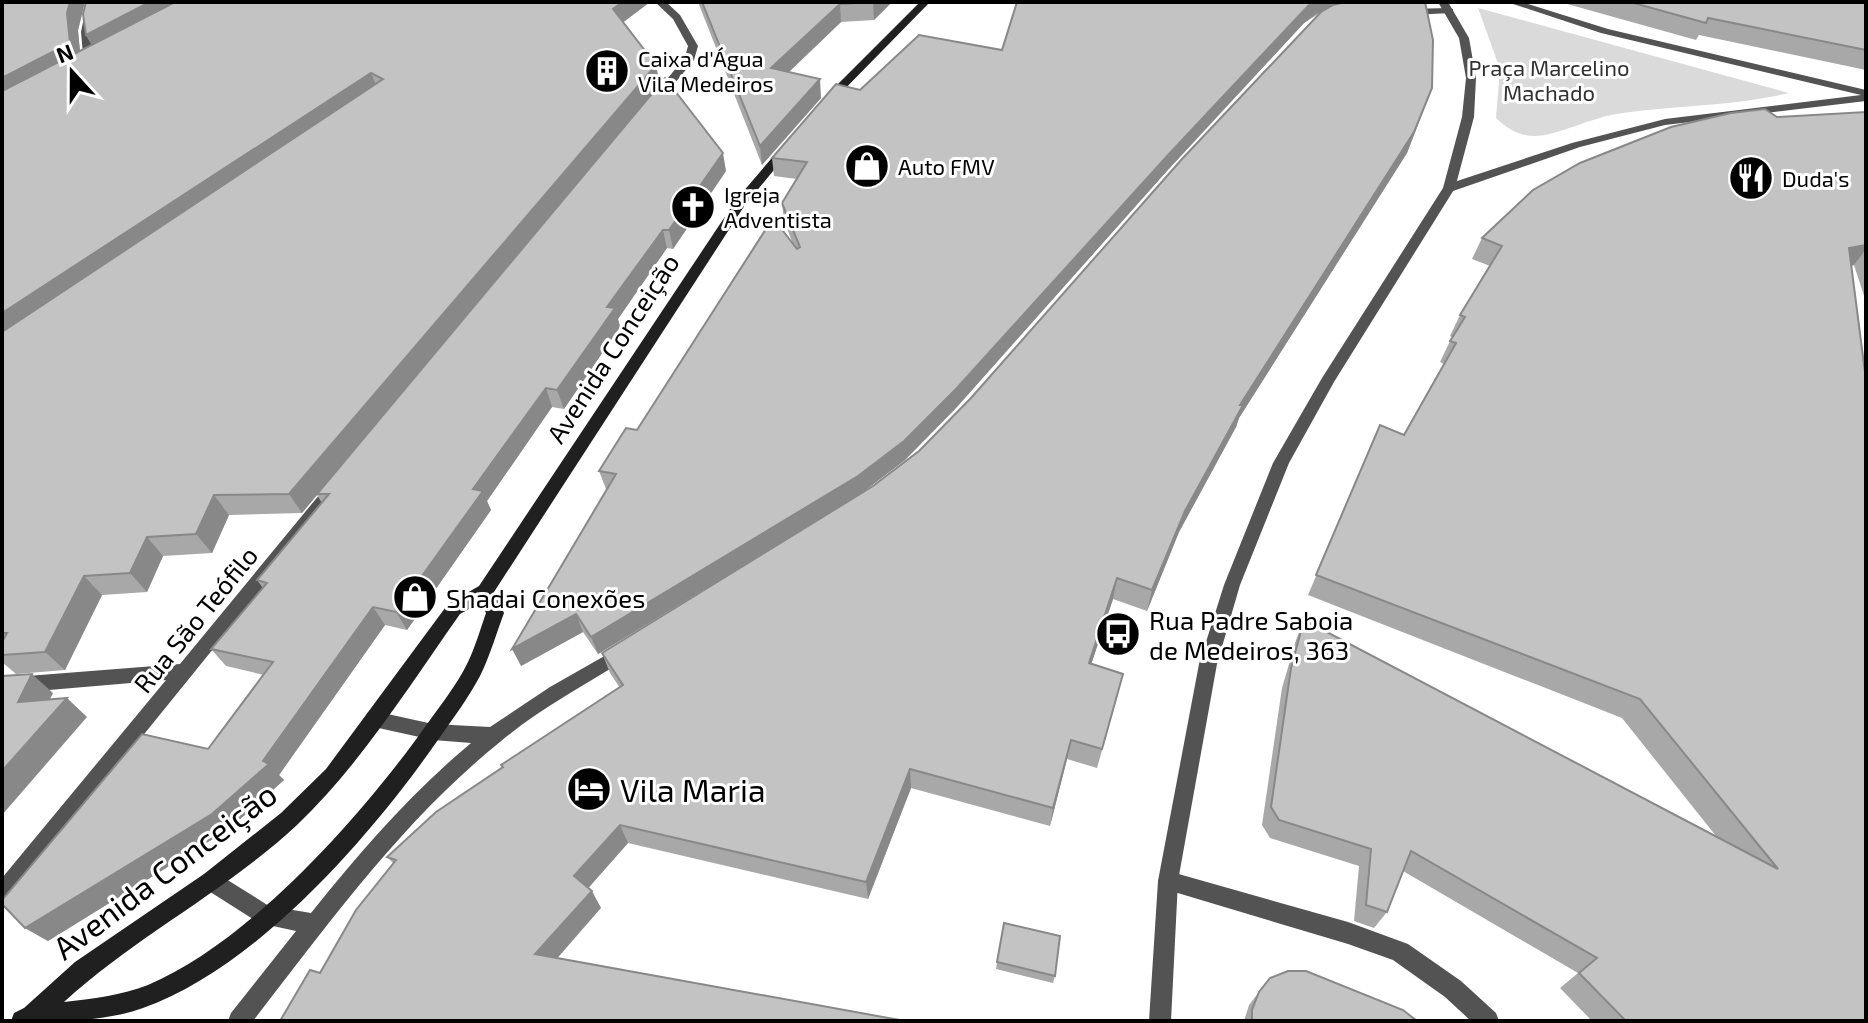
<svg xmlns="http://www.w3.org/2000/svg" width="1868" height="1023" font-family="'Exo 2',sans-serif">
  <rect width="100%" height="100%" fill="#fff"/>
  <path fill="#dadada" d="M 1478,8 L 1789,93 C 1732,107 1670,105 1611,115 C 1591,119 1551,137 1534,136 C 1519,136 1506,128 1496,118 L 1500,69 Z"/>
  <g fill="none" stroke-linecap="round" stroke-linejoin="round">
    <g fill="#535353" fill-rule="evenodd">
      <polygon points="87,2 97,2 91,32 94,65 89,68 84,65 81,32"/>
      <polygon points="655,2 666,2 680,15 698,46 694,60 660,101 656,102 651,99 685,57 688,46 673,19"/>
      <polygon points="1507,2 1522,2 1608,29 1866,90 1866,101 1665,125 1580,147 1453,191 1445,191 1445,185 1572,143 1665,119 1861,95 1601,33"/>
      <polygon points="1450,8 1453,9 1453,13 1408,15 1403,12 1408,9"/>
      <polygon points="335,481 343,487 341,491 9,901 2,904 2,878 166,680 2,694 2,678 180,664 329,483"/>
      <path d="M 622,646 L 628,648 L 631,653 L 628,658 C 585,685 539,709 500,742 C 403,820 329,923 253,1021 L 228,1021 L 231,1013 L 296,931 L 259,923 L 204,888 L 201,881 L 204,874 L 211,871 L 218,874 L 269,906 L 311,913 C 360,852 411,793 471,743 L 433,740 L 374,727 L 367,725 L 365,719 L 367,713 L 374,711 L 433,724 L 490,727 L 550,687 Z"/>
      <polygon points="1168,871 1348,922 1408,944 1461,981 1496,1013 1499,1021 1471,1021 1445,997 1393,960 1348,944 1161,888 1158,881 1161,874"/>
    </g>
    <polygon fill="#535353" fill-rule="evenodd" points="1438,2 1448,2 1469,38 1476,78 1474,117 1455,188 1334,382 1289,463 1240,585 1217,664 1178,881 1171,1021 1149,1021 1158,881 1199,664 1224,585 1273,463 1322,378 1443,188 1462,117 1466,78 1459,38"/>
    <g fill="#202020" fill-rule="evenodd">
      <polygon points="920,2 930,2 832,102 824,102 824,98"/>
      <path d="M 786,145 L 792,148 L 745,205 L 494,592 L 504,613 C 496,634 490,656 480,676 C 469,697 454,717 440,737 C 373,834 257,968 143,1008 C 100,1023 56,1021 11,1021 L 14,1013 L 24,1008 L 75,962 L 204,874 L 281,813 L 326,769 L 448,604 L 479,586 L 736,200 L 782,146 ZM 481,602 L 486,613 C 480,630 475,648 467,664 C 457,684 443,702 430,720 C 366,811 252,941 148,985 C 122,995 92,999 64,1002 C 136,936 225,892 297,825 C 361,764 409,686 460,614 Z"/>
    </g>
  </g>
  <g fill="#a8a8a8">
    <polygon points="2,2 78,31 80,51 92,45 86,35 650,2 623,22 660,84 377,423 726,171 673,249 667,248 618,319 620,327 564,409 552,407 487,501 491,510 407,630 385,625 279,775 284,780 229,829 48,941 25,928 208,749 264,675 226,666 211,649 263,588 257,580 322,503 317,495 302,513 229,515 212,553 163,556 147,592 102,595 65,670 16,674 2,662"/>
    <polygon points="698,2 892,2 874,20 841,22 789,72 821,98 762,165"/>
    <polygon points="1017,2 1425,2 1432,88 1407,153 1239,418 1236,427 1179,532 1147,611 1113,599 1091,664 1118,694 1097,768 1067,759 1050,826 911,788 868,899 628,843 588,888 601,908 320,973 393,863 387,857 620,688 610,673 602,653 873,486 919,451 971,398 1320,13 1304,23 1166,172 956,408 905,460 859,495 598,654 583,632 521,666 607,489 606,489 599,471 637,430 793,244 784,221 782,203 797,179 774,176 772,158 860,90 1002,50"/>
    <polygon points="1560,2 1866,2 1866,70 1699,35 1696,40"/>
    <polygon points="1866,112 1866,302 1854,265 1851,266 1866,1021 1592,1021 1560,988 1578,973 1403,871 1387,912 1374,928 1354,921 1359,866 1270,838 1262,825 1282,688 1296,640 1304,620 1716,836 1622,718 1308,595 1380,425 1404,435 1444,364 1440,362 1452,337 1450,336 1460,315 1490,266 1472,259 1482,238 1777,117"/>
    <polygon points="997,962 1055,976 1053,983 996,969"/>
    <polygon points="1259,992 1417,1021 1244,1021 1249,1005"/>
  </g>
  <g fill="#888">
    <polygon points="70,2 85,2 78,31 81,61 2,104 2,78 67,13"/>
    <polygon points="150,2 194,2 96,53 86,35"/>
    <polygon points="622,2 650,2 617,27 613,9"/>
    <polygon points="873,2 892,2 874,20"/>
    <polygon points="1314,2 1345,2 1344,6 1316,14 1304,23 1166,172 956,408 905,460 859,495 598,654 591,637 1169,154 1308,6"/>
    <polygon points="840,4 841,22 773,87 771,68"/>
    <polygon points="656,65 660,84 302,513 289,494"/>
    <polygon points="371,73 379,92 2,343 2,313"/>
    <polygon points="820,79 821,98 762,165 760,146"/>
    <polygon points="1432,88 1407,153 1239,418 1236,427 1179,532 1147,611 1152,590 1185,511 1240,405"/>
    <polygon points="723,153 726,171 673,249 669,230"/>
    <polygon points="663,230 667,248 618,319 620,327 564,409 557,390 607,307"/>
    <polygon points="1866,245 1866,249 1854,265 1833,270 1849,248"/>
    <polygon points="546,388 552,407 487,501 491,510 407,630 396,612 473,489"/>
    <polygon points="214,495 229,515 212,553 196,534"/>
    <polygon points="147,537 163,556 147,592 130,573"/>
    <polygon points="84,576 102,595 65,670 45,652"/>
    <polygon points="1117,578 1113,599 1085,683 1089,663"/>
    <polygon points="373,607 385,625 279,775 284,780 229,829 48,941 25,928 263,761"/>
    <polygon points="576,614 583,632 521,666 512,649"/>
    <polygon points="32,674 53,693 40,720 18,702"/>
    <polygon points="67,698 87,717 2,815 2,771"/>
    <polygon points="1071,740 1067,759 1050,826 1053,808"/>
    <polygon points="910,769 911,788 868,899 866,882"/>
    <polygon points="620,825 628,843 584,893 574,876"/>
    <polygon points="592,891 601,908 547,970 535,954"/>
  </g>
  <g fill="#c3c3c3" stroke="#888" stroke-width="2">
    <polygon points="2,2 70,2 67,13 70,43 2,78"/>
    <polygon points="86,2 150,2 86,35 83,14"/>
    <polygon points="175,2 622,2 613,9 656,65 289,494 214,495 196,534 147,537 130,573 84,576 45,652 2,655 2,642 7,633 2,633 2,332 383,79 371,73 2,313 2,91"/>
    <polygon points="702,2 873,2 840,4 771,68 820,79 760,146"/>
    <polygon points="1017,2 1314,2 1308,6 1169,154 956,389 904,441 858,476 591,637 576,614 512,649 616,474 599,471 626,428 637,430 773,218 797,249 800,247 782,203 807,162 772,158 836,84 860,90 919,35 1002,50"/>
    <polygon points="1346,2 1425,2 1433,40 1432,88 1414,132 1240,405 1243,405 1185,511 1152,590 1117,578 1089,663 1123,674 1102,749 1071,740 1053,808 910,769 866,882 620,825 574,876 592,891 535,954 905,1021 280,1021 310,970 320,973 356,910 396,860 387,857 436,812 503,767 501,765 623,685 602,653 873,486 919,451 971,398 1182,159 1321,12 1333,5"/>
    <polygon points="1630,2 1866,2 1866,50 1708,18 1706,23"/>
    <polygon points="665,78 723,153 669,230 663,230 607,307 615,308 557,390 546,388 473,489 483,491 396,612 373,607 263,761 269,764 212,814 25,928 2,904 2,900 142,734 208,749 273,662 211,649 267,583 257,580 329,494 317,494"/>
    <polygon points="1765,109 1777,117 1866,112 1866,245 1849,248 1866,380 1866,1021 1626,1021 1579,973 1597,958 1411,851 1387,912 1366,905 1371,849 1279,820 1271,807 1291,668 1304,620 1778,869 1640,699 1316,575 1380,425 1404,435 1456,343 1450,341 1465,317 1460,315 1502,246 1482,238 1533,190 1580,163 1671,127 1731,113"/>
    <polygon points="32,674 18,702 67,698 2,771 2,676"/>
    <polygon points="1004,923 1060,936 1055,976 997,962"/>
    <polygon points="1288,971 1306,971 1403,1010 1417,1021 1252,1021 1252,1010 1259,992 1270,978"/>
  </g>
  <defs>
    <g id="building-disc" transform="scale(2.3)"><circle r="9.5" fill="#000" stroke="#fff"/><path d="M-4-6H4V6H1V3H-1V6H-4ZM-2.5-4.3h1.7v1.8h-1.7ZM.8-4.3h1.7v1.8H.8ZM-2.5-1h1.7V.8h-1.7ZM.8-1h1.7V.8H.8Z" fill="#fff"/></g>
    <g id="shop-disc" transform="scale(2.3)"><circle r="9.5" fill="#000" stroke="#fff"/><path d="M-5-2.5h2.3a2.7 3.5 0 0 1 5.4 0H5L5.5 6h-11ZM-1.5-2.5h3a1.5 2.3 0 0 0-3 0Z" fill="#fff"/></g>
    <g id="restaurant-disc" transform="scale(2.3)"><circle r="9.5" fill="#000" stroke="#fff"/><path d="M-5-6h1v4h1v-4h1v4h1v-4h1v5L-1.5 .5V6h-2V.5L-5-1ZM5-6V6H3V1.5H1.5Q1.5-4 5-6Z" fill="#fff"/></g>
    <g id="church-disc" transform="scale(2.3)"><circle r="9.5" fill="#000" stroke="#fff"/><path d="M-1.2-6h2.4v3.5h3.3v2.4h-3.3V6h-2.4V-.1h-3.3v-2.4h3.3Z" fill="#fff"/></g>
    <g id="bus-disc" transform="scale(2.3)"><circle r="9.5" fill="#000" stroke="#fff"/><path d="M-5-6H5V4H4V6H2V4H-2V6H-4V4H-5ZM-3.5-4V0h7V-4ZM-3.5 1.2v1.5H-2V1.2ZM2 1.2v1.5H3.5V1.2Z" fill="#fff"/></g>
    <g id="hotel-disc" transform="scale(2.3)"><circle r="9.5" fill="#000" stroke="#fff"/><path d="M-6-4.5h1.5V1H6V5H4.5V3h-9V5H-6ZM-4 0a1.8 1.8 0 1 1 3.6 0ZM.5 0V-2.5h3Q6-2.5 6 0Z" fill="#fff"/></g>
  </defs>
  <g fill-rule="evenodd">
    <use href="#building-disc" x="607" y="71"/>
    <use href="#shop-disc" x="867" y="166"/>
    <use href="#restaurant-disc" x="1751" y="178"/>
    <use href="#church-disc" x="693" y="207"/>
    <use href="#shop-disc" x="415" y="597"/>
    <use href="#bus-disc" x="1118" y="634"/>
    <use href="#hotel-disc" x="589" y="789"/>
  </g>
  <g text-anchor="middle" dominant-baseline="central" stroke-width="6" stroke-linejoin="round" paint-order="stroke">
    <g font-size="22" fill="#000" stroke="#fff" text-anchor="start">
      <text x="638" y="58">Caixa d'Água<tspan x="638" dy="25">Vila Medeiros</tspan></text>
      <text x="898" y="166">Auto FMV</text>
      <text x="1782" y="178">Duda's</text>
      <text x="724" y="194">Igreja<tspan x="724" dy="25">Adventista</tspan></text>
    </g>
    <g font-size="22" fill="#313131" stroke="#fff">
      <text x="1549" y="67">Praça Marcelino<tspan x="1549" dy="25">Machado</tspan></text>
    </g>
    <g font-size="26" fill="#000" stroke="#fff">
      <text transform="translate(612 348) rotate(-57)">Avenida Conceição</text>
      <text transform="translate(195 619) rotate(-51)">Rua São Teófilo</text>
    </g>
    <g font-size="26" fill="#000" stroke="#fff" text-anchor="start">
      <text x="446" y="597">Shadai Conexões</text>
      <text x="1149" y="619">Rua Padre Saboia<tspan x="1149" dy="30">de Medeiros, 363</tspan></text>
    </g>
    <g font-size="32" fill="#000" stroke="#fff" text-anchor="start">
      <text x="620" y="789">Vila Maria</text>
    </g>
    <g font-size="32" fill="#000" stroke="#fff">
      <text transform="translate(164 870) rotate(-37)">Avenida Conceição</text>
    </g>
  </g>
  <rect width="1868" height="1023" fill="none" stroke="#000000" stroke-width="8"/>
  <g transform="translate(72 72) rotate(339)" stroke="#ffffff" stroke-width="6" paint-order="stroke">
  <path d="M0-6L14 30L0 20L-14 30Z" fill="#000000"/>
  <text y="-12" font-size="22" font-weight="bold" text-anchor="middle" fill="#000000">N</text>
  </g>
</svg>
